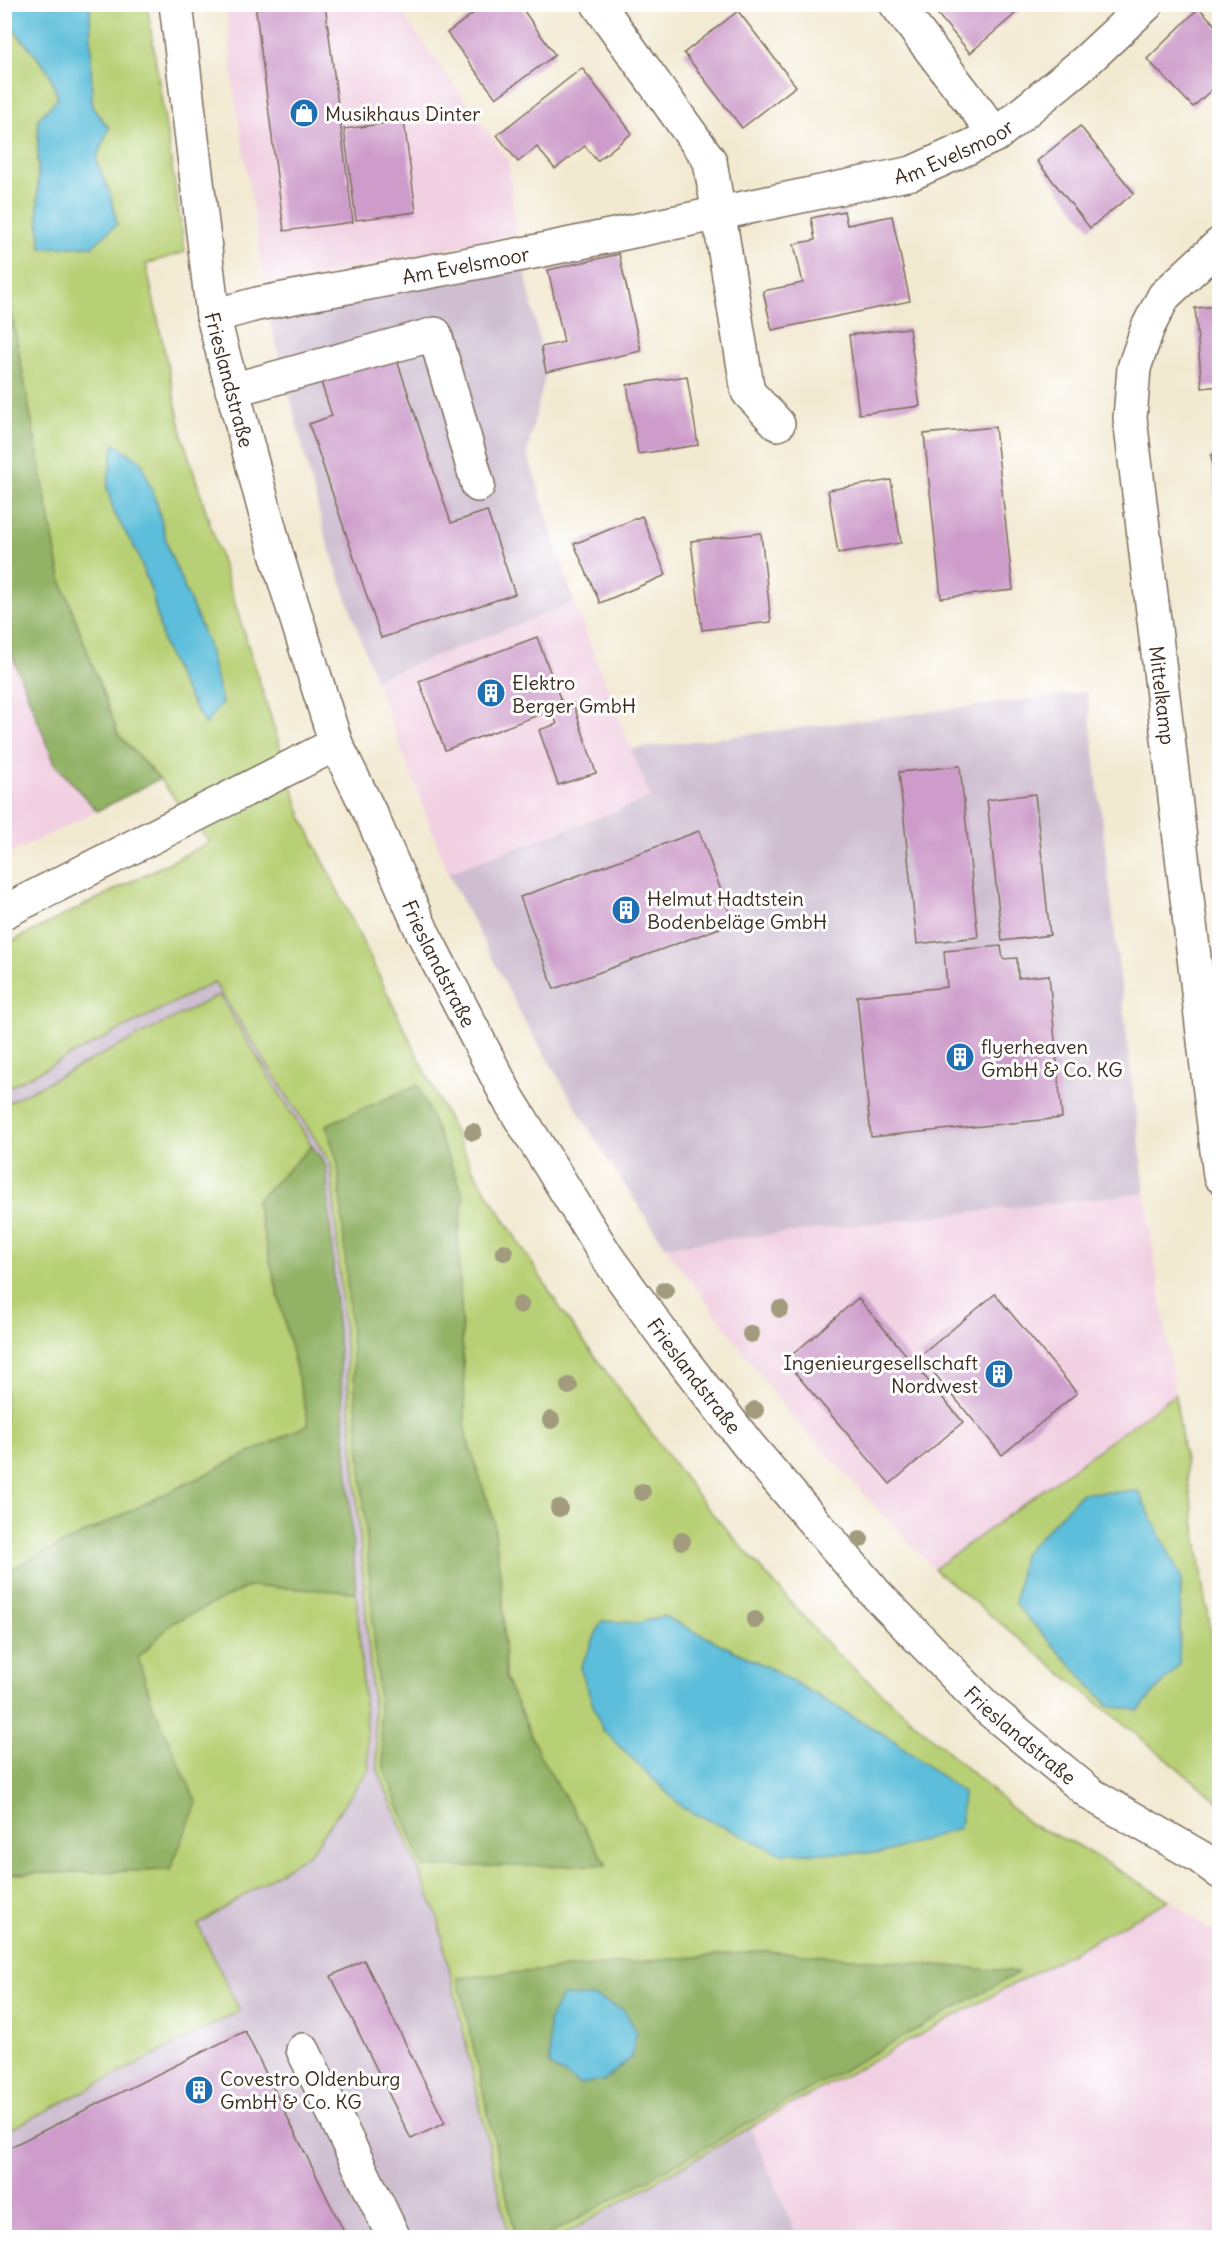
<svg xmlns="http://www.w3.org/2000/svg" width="1224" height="2242" font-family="Delius,sans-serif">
  <rect width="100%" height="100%" fill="#fff"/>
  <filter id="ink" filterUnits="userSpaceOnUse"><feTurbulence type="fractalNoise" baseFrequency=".0167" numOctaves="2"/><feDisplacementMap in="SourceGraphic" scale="12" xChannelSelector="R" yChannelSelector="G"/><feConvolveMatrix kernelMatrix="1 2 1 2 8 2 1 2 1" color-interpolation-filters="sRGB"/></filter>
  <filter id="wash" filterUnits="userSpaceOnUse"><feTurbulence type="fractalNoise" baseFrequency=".008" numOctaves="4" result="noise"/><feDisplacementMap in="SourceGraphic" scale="24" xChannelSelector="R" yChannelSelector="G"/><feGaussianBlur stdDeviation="1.35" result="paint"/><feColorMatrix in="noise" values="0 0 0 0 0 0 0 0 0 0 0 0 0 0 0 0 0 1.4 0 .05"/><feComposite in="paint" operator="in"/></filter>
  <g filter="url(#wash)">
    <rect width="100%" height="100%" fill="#f2e9d1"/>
    <g fill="#f1d0e2">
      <polygon points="226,5 396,5 508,160 516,234 266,288 234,91"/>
      <polygon points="574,603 651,798 448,873 375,679"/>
      <polygon points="4,638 55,764 97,811 5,856"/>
      <polygon points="1145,1193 1175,1394 934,1569 791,1416 665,1246"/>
      <polygon points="1169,1900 1219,1936 1219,2237 798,2237 750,2127"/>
    </g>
    <g fill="#cebed0">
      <polygon points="524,266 546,372 527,452 574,603 375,679 327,542 270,320"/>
      <polygon points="1087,692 1145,1193 665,1246 604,1154 524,1020 448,873 651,798 631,749"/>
      <polygon points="214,982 331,1164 378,1770 438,1918 509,2237 5,2238 5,1089"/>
      <polygon points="750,2127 798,2237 560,2237"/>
    </g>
    <g fill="#b8d074" stroke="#7a7d49" stroke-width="1.5" fill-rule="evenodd">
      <path d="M 90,5 L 147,5 L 185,252 L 146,264 L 183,438 L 302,817 L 472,1168 L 567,1319 L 703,1503 L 833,1650 L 1031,1825 L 1073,1843 L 1169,1900 L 750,2127 L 560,2237 L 543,2237 L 1018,1972 L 765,1951 L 458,1978 L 516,2237 L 509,2237 L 438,1918 L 378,1770 L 331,1164 L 214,982 L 5,1089 L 5,945 L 210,842 L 159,779 L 118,734 L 61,580 L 5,278 L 4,18 L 49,72 L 58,98 L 38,120 L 38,211 L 41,248 L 92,246 L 117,224 L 110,194 L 96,159 L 109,128 L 92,107 ZM 156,501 L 169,551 L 207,641 L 222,703 L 204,724 L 181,683 L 164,646 L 152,593 L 137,552 L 114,513 ZM 326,1125 L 464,1196 L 458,1237 L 466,1437 L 493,1517 L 503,1599 L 505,1677 L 541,1758 L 423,1867 L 338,1163 ZM 663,1616 L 773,1670 L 893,1740 L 602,1621 L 639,1623 Z"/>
      <polygon points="219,995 312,1146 256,1202 309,1424 5,1572 5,1104"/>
      <path d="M 1175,1394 L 1219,1686 L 1219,1802 L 934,1569 ZM 1138,1491 L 1181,1578 L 1179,1665 Z"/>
      <polygon points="250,1586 356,1592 369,1769 311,1852 198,1925 240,2011 5,2132 5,1874 170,1870 153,1706 138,1658 172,1623"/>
    </g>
    <g fill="#92b266" stroke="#666e42" stroke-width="1.5">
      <polygon points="5,278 61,580 118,734 159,779 97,811 55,764 5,638"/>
      <polygon points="418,1085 464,1196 458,1237 466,1437 493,1517 503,1599 505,1677 541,1758 607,1865 423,1867 384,1768 338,1163 326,1125"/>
      <polygon points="312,1146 326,1166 356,1592 250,1586 172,1623 138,1658 153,1706 197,1803 170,1870 5,1874 5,1572 309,1424 256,1201"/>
      <polygon points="765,1951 1019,1972 543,2238 516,2237 458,1978"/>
    </g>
    <g fill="#5cbeda" stroke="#4c747c" stroke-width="1.5">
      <polygon points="4,5 90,5 92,107 109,128 96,160 110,194 117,224 93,246 41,248 38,211 38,119 58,98 49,72 5,18"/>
      <polygon points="114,443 141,461 156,501 169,551 207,641 222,703 205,725 181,683 164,646 152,593 137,552 114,513 107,488"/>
      <polygon points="1138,1491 1181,1577 1179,1665 1138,1711 1108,1705 1015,1604 1023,1554 1082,1493"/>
      <polygon points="663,1616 773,1670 893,1740 963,1793 960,1828 883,1853 780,1853 683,1808 602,1729 580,1668 602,1621 639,1623"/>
      <polygon points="562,1996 594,1997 624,2010 636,2031 631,2058 603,2081 579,2084 550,2066 549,2020"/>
    </g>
    <g id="blocks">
      <g fill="#cd9cca">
        <polygon points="255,4 325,4 353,222 284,231"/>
        <polygon points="486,4 519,4 555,55 496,98 447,33"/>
        <polygon points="929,4 1017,4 1021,9 970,53"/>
        <polygon points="1199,8 1220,30 1220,82 1193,107 1147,59"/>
        <polygon points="738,11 796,86 742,128 684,53"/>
        <polygon points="582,68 632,133 597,161 585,146 555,169 537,147 518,162 497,135"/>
        <polygon points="404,121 416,212 356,220 344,129"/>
        <polygon points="1080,126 1134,193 1090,228 1037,161"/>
        <polygon points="844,211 847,225 892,216 910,301 772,330 763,291 803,283 794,244 815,240 811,218"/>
        <polygon points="619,254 641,351 546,372 541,347 564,342 548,270"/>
        <polygon points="1220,306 1220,386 1202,388 1195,308"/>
        <polygon points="909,328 920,406 859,414 849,335"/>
        <polygon points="396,357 451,523 487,511 515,594 381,638 309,424 332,416 321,382"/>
        <polygon points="687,376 698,445 638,454 627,385"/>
        <polygon points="995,427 1013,590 941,598 924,434"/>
        <polygon points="1220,454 1220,508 1218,508 1211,455"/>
        <polygon points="891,480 901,543 838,553 828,490"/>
        <polygon points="642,516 666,575 600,603 574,544"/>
        <polygon points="761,533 771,622 702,630 691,541"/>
        <polygon points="537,637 563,706 573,703 596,773 558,785 539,730 557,724 552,710 445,750 419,681"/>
        <polygon points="960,766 978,937 917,944 899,772"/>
        <polygon points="1035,794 1050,935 1002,941 987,800"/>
        <polygon points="699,831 733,923 554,989 520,897"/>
        <polygon points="1001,946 1003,959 1017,958 1018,978 1049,975 1062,1118 871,1137 857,996 947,987 944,951"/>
        <polygon points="995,1294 1077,1393 1002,1455 920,1356"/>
        <polygon points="858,1298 963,1422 890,1484 785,1361"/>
        <polygon points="364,1960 445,2123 411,2139 331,1976"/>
        <polygon points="245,2031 346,2236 4,2238 4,2150"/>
      </g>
    </g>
  </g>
  <g filter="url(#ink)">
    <use href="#blocks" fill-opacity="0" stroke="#7b6d5d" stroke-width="1.5"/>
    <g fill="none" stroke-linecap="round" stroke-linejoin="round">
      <g stroke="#7b6d5d" stroke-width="36">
        <g id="minor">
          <path id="s1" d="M 176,4 L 213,316 L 276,553 L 336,744 L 372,817 L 422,931 L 508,1098 L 607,1257 L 667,1340 L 749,1446 L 876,1594 L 985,1706 L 1092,1795 L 1200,1857 L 1220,1872"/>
          <polyline points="598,4 710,161 748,392 778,424"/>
          <polyline points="896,4 996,135"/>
          <path id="s2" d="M 1220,244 L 1164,296 L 1148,327 L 1134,368 L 1130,418 L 1220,1176"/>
          <path id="s3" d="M 213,316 L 257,304 L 533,252 L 912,173 L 996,135 L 1086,61 L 1147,4"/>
          <polyline points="232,390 435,334 478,485"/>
          <polyline points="4,912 336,744"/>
          <polyline points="303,2050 394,2238"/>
        </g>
      </g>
      <use href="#minor" stroke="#fff" stroke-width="33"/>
    </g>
    <g fill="#a29b7d">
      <circle cx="473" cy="1132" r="9"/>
      <circle cx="504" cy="1252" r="9"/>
      <circle cx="665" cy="1290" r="9"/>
      <circle cx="520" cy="1305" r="9"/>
      <circle cx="780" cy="1309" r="9"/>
      <circle cx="751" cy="1334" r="9"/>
      <circle cx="569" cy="1386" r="9"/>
      <circle cx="755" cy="1410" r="9"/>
      <circle cx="551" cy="1420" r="9"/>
      <circle cx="642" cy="1492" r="9"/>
      <circle cx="559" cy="1508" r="9"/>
      <circle cx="860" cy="1539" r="9"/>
      <circle cx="682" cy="1541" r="9"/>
      <circle cx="755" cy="1620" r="9"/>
    </g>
  </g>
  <defs>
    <g id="shop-disc" transform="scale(1.5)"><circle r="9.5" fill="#1f6fb2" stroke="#fff"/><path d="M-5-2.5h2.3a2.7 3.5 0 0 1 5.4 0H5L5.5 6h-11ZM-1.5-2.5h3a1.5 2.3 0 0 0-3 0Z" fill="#fff"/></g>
    <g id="building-disc" transform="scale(1.5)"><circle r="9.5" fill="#1f6fb2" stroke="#fff"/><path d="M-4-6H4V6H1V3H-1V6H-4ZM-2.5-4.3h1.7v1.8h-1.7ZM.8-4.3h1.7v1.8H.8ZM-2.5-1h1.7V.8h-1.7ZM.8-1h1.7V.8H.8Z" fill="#fff"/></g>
  </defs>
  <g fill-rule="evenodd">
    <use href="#shop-disc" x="304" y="113"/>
    <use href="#building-disc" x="491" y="693"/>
    <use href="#building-disc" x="626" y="910"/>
    <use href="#building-disc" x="960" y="1057"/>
    <use href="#building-disc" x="999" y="1374"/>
    <use href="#building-disc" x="199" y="2090"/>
  </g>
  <g text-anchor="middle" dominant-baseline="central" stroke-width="6" stroke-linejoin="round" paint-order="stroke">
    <g font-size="20" fill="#3b2a1e" stroke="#fff" text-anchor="start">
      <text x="325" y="113">Musikhaus Dinter</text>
      <text x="512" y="682">Elektro<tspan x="512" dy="23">Berger GmbH</tspan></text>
      <text x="647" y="898">Helmut Hadtstein<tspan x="647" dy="23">Bodenbeläge GmbH</tspan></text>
      <text x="981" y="1046">flyerheaven<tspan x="981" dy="23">GmbH &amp; Co. KG</tspan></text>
      <text x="978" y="1362" text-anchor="end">Ingenieurgesellschaft<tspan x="978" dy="23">Nordwest</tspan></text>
      <text x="220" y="2078">Covestro Oldenburg<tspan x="220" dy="23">GmbH &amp; Co. KG</tspan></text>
    </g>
    <g font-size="20" fill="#3b2a1e" stroke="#fff">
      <text stroke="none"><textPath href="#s3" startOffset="760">Am Evelsmoor</textPath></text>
      <text stroke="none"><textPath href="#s3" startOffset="258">Am Evelsmoor</textPath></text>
      <text stroke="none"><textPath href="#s1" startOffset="380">Frieslandstraße</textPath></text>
      <text stroke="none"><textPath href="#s2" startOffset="484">Mittelkamp</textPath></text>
      <text stroke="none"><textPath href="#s1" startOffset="1002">Frieslandstraße</textPath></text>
      <text stroke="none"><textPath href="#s1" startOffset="1488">Frieslandstraße</textPath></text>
      <text stroke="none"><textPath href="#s1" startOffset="1974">Frieslandstraße</textPath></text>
    </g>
  </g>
  <rect width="1224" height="2242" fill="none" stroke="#fff" stroke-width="24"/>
</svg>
